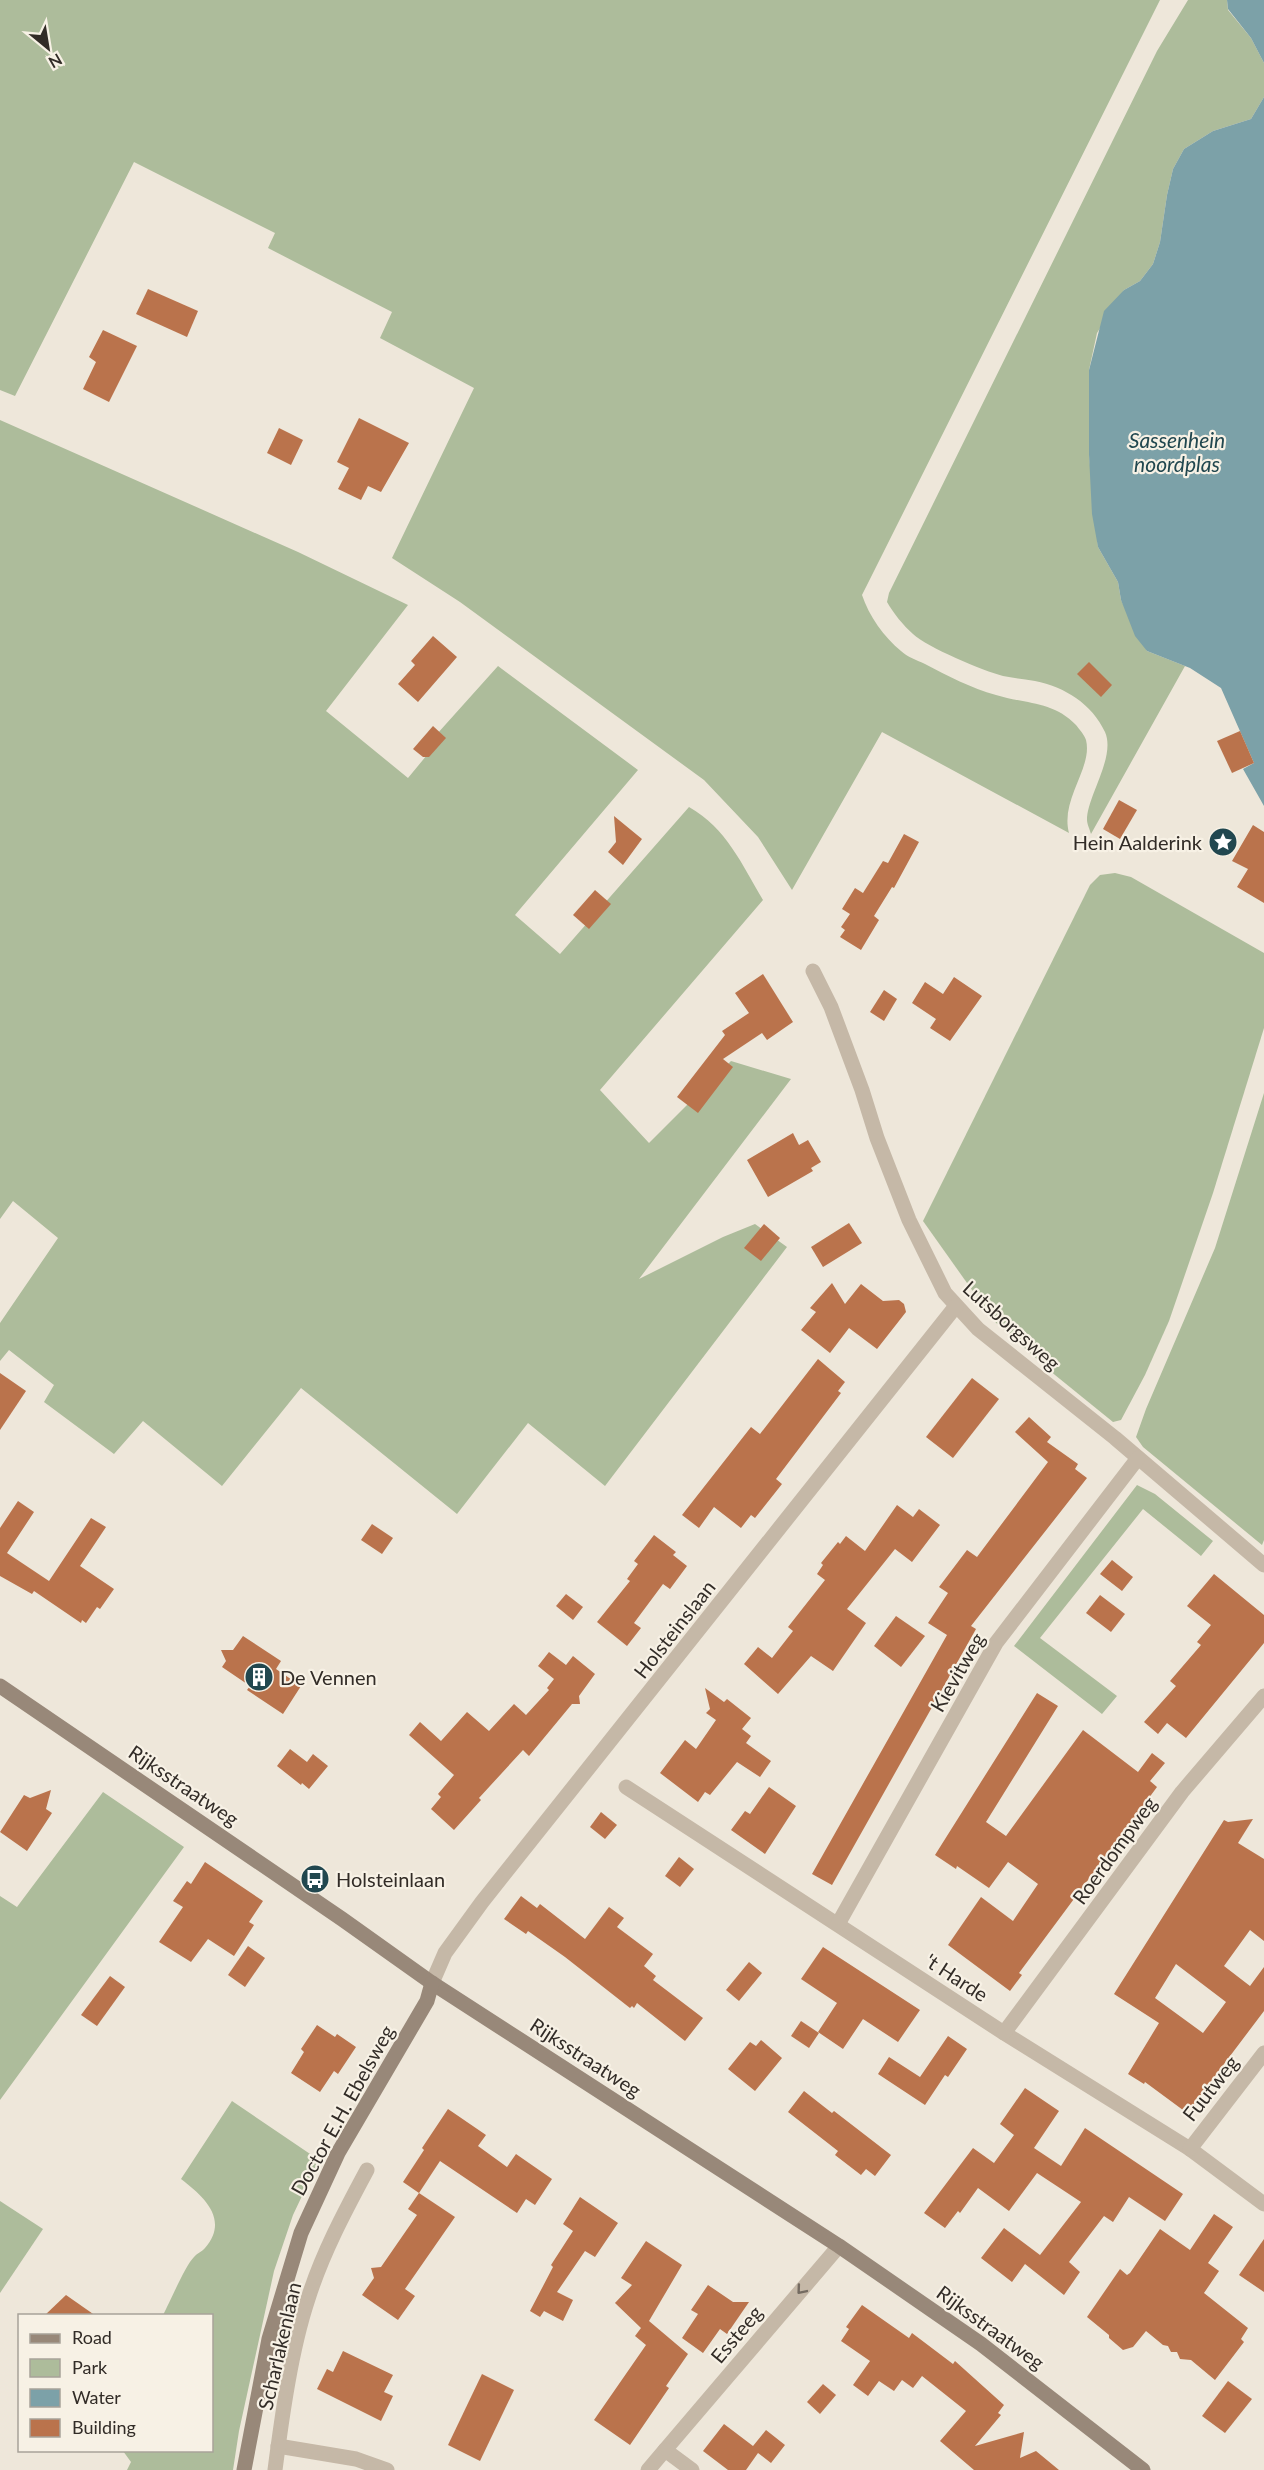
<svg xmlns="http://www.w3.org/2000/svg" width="1264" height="2470" font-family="Lato,sans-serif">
  <rect width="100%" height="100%" fill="#eee7da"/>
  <g fill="#adbc9b">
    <path d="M 0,0 L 1160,0 L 862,595 C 869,616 884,637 901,651 C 907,657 917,660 925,664 C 948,676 971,688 996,695 C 1025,704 1053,701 1076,725 C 1079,729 1084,734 1086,740 C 1093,768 1060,799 1069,833 L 882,732 L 792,890 L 758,837 L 704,780 L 460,602 L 392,558 L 474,388 L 380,338 L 392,312 L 268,248 L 275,233 L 134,162 L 15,396 L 0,390 Z"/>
    <path d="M 1188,0 L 1227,0 L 1228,10 L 1251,38 L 1264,63 L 1264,97 L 1251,119 L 1213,131 L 1184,149 L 1173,169 L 1167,195 L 1160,242 L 1153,264 L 1140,281 L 1124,290 L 1097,333 L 1089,370 L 1089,455 L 1098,547 L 1118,582 L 1121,600 L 1147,651 L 1185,666 L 1091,834 C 1090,830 1087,824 1087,820 C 1087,796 1116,757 1105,732 C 1092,704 1065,687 1035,681 C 1024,679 1013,678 1003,676 C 984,671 926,647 913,634 C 903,625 894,614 887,602 L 889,593 L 1157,51 Z"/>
    <path d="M 0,420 L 298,552 L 408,605 L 326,711 L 408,778 L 441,738 L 437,734 L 498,666 L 638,770 L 515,915 L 560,954 L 689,807 C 727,829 741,863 763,900 L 600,1090 L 649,1143 L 731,1061 L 791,1079 L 639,1279 L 723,1237 L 755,1224 L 787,1247 L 605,1486 L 528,1423 L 457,1514 L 301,1388 L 222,1486 L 143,1421 L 114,1454 L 44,1402 L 54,1385 L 9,1350 L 0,1361 L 0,1323 L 58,1238 L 13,1201 L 0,1219 Z"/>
    <polygon points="1115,873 1131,877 1264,953 1264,1028 1213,1193 1169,1321 1145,1375 1121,1420 1113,1422 1055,1375 994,1321 923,1221 1090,885 1100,875"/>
    <polygon points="1264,1093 1264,1540 1262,1545 1143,1447 1136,1437 1146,1409 1215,1248"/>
    <polygon points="1137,1485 1155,1494 1213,1541 1201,1556 1143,1509 1040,1638 1117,1696 1102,1714 1014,1646"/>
    <polygon points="103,1792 184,1847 0,2100 0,1896 17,1907"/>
    <path d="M 232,2101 L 319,2160 L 293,2215 L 274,2271 L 239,2431 L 233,2470 L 127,2470 L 131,2462 L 123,2451 L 212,2450 L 212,2316 L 163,2315 C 170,2302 185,2266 194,2257 C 197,2253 202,2252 205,2248 C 230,2219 203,2196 181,2179 Z"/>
    <polygon points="0,2201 43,2229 0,2293"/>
  </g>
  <g fill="#7ca1a8">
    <polygon points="1227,0 1264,0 1264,63 1251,38 1228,9"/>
    <polygon points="1264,97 1264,806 1243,769 1254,763 1221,688 1190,668 1147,651 1135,636 1121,600 1118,582 1098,547 1092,514 1089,455 1089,370 1104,311 1124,290 1140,281 1153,264 1160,242 1167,195 1173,169 1184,149 1213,131 1251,119"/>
  </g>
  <g fill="#ba734c" fill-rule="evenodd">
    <polygon points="148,289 198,311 187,337 136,314"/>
    <polygon points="103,330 137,346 109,402 83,389 96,362 89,357"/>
    <polygon points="359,418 409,443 381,492 368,486 361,500 338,489 349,468 337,462"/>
    <polygon points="279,428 303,440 291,465 267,453"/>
    <polygon points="433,636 457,657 418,702 398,684 415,665 411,661"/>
    <polygon points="1089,662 1112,685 1101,697 1077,674"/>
    <polygon points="433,726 446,738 429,757 423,757 413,749"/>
    <polygon points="1240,731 1254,763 1232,773 1217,741"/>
    <polygon points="1119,800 1137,810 1120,839 1103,829"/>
    <polygon points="614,816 642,839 623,865 608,852 616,842"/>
    <polygon points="1253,825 1264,832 1264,903 1237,887 1248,869 1232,861"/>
    <polygon points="904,834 919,842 894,888 892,887 874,916 879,920 861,950 840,937 845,930 841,927 850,914 842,909 855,888 863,893 883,861 888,863"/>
    <polygon points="595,890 611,904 589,929 573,915"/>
    <polygon points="763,974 793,1022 767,1040 762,1033 723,1059 733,1067 698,1113 677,1097 725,1035 722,1031 749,1013 735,993"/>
    <polygon points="954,977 982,996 950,1041 930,1028 936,1019 912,1003 925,982 943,994"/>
    <polygon points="884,990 897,999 884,1021 870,1012"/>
    <polygon points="793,1133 799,1145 808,1140 821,1162 811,1168 813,1171 768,1197 747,1160"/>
    <polygon points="849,1223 862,1243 823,1267 811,1247"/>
    <polygon points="764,1224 780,1238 761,1261 744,1248"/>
    <polygon points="832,1283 845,1304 861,1284 883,1301 899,1300 904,1304 906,1312 877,1349 849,1328 830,1353 801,1330 816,1312 810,1308"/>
    <polygon points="818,1359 845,1382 838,1391 841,1393 776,1479 782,1484 755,1518 751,1515 741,1528 714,1507 699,1528 682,1515 751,1427 760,1434"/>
    <polygon points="0,1373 26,1391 0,1430"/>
    <polygon points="972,1378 999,1399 953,1458 926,1437"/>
    <polygon points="1029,1417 1051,1437 1047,1442 1078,1464 1075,1469 1087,1478 971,1626 976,1629 832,1885 812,1874 947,1635 928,1623 948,1593 939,1587 967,1550 977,1557 1048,1462 1015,1432"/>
    <polygon points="18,1501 34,1512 7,1553 49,1581 91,1518 106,1527 80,1566 114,1589 100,1609 97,1607 86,1623 82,1620 81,1623 34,1591 32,1594 0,1576 0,1528"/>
    <polygon points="897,1505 913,1517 919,1509 940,1525 912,1562 895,1549 847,1609 866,1623 833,1671 811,1656 778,1694 744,1664 758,1647 772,1658 793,1631 788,1627 825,1580 817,1574 823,1565 821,1563 838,1542 840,1544 846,1536 865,1551"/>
    <polygon points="372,1524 393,1538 382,1554 361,1540"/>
    <polygon points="654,1535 676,1552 673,1555 687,1566 670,1589 663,1584 634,1623 641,1628 627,1646 597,1622 630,1581 627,1579 638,1564 634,1561"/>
    <polygon points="1112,1560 1133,1577 1122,1591 1100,1574"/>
    <polygon points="1214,1574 1264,1615 1264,1643 1186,1738 1167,1723 1158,1734 1144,1722 1176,1686 1170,1681 1201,1645 1197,1642 1211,1625 1187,1606"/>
    <polygon points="566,1594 583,1607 573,1620 556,1606"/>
    <polygon points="1100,1595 1125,1614 1111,1632 1086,1613"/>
    <polygon points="896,1616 925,1636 901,1667 874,1646"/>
    <polygon points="243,1636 281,1661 276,1669 301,1686 283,1714 247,1690 250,1686 222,1667 226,1661 221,1650 233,1650"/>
    <polygon points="549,1652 566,1665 573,1656 595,1674 579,1696 580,1704 572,1704 529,1756 523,1750 479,1798 481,1800 454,1830 431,1809 441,1797 438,1794 454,1775 409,1735 420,1722 441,1741 467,1712 489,1731 514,1704 526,1715 549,1690 547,1688 554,1679 538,1666"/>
    <polygon points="705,1688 724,1702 727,1699 751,1718 742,1729 751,1736 746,1743 771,1761 760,1777 737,1762 710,1795 705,1792 698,1802 660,1773 685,1740 696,1749 716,1720 706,1713 710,1709"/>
    <polygon points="1037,1693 1058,1706 986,1822 1006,1836 1083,1730 1138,1772 1152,1753 1165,1763 1150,1781 1157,1787 1019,1973 1022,1975 1010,1991 948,1945 981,1897 1013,1921 1038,1884 1008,1862 989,1888 957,1866 956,1869 935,1855"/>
    <polygon points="290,1749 307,1762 313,1754 328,1766 309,1789 302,1783 301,1785 277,1766"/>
    <polygon points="769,1787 796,1806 765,1854 731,1830 745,1811 750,1814"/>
    <polygon points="51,1790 46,1809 52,1813 27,1851 0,1832 24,1795 30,1798"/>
    <polygon points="601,1812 617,1825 605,1839 590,1827"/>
    <path d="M 1253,1819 L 1238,1843 L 1264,1859 L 1264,1941 L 1250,1930 L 1224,1966 L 1250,1986 L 1264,1967 L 1264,2011 L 1187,2113 L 1145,2082 L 1144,2084 L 1128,2074 L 1159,2023 L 1114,1994 L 1224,1820 L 1228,1822 ZM 1176,1964 L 1226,2002 L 1203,2033 L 1155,1998 Z"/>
    <polygon points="679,1857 694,1869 680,1887 665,1876"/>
    <polygon points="205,1862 263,1901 249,1922 254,1925 234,1956 208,1939 191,1962 159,1942 183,1907 173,1901 187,1881 191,1884"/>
    <polygon points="521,1896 537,1908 540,1904 585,1939 609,1907 624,1918 617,1927 653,1954 644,1966 656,1976 653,1980 703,2018 685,2041 637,2003 634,2008 632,2006 630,2008 565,1957 528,1931 526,1934 504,1919"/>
    <polygon points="248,1946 265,1958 245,1987 228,1975"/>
    <polygon points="823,1947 920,2010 898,2042 863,2019 843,2049 818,2032 837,2003 801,1979"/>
    <polygon points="749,1962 762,1973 739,2001 726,1990"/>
    <polygon points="110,1976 125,1987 97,2026 81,2015"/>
    <polygon points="801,2021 819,2033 809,2048 791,2036"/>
    <polygon points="317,2025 335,2037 337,2034 356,2047 338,2074 334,2071 320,2092 291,2073 304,2052 301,2049"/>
    <polygon points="948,2036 967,2049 948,2077 945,2075 925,2105 878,2074 889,2057 920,2077"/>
    <polygon points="761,2040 782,2058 755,2091 728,2069 750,2042 756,2046"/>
    <polygon points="1025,2088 1059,2111 1034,2148 1061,2166 1085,2128 1183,2194 1165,2221 1129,2197 1113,2222 1104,2216 1069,2262 1080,2272 1064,2295 1025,2264 1012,2282 981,2258 1004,2228 1040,2255 1081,2202 1037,2173 1009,2211 978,2188 960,2213 958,2211 945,2228 924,2213 973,2148 994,2163 1014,2135 1000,2124"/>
    <polygon points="804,2091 832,2113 834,2111 891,2155 875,2176 866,2169 861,2175 835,2155 838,2151 788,2112"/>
    <polygon points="448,2109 486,2135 478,2146 507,2167 516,2154 552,2179 535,2205 526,2199 517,2213 440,2161 419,2193 403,2182 424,2150 422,2148"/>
    <polygon points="419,2193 455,2217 405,2289 415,2296 398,2320 362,2295 374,2278 371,2268 381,2267 417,2215 408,2209"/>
    <polygon points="580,2197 618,2223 595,2257 585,2251 557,2292 573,2300 563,2321 544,2311 540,2317 530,2311 553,2267 551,2265 573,2231 563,2224"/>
    <polygon points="1214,2214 1233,2227 1208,2263 1219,2271 1204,2293 1248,2328 1241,2339 1244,2342 1215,2380 1191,2360 1180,2359 1177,2352 1171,2352 1168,2346 1163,2345 1146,2331 1133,2347 1123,2350 1109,2338 1109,2335 1087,2317 1120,2269 1127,2275 1130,2273 1160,2229 1190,2250"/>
    <polygon points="1264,2239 1264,2292 1239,2275"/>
    <polygon points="646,2241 682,2265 649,2321 688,2354 666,2386 669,2388 630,2445 594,2420 646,2345 635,2336 641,2328 615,2303 632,2285 621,2278"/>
    <polygon points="708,2285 733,2302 749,2302 727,2334 720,2329 703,2353 682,2338 698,2314 691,2310"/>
    <polygon points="66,2295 96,2316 44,2316"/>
    <polygon points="862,2305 909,2338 912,2333 953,2364 955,2361 1004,2405 998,2413 1001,2415 975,2446 1024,2432 1020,2458 1036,2451 1059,2470 974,2470 940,2441 966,2411 922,2376 913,2388 902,2380 894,2391 879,2381 868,2396 853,2385 870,2361 841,2341 849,2329 846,2327"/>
    <polygon points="343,2351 393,2375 384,2392 393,2396 381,2421 317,2389 327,2369 333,2372"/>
    <polygon points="482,2374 514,2390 480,2461 448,2445"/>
    <polygon points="1228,2381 1252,2399 1225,2433 1202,2416"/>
    <polygon points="823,2384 836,2395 820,2414 807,2402"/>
    <polygon points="724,2424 753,2446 766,2430 785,2445 771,2463 758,2453 746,2470 728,2470 703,2451"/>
  </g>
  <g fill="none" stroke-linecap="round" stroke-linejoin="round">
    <g stroke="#c5b8a7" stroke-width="15">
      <polyline points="813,971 831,1007 862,1090 877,1138 909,1220 945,1293 978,1329 1115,1438 1264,1565"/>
      <polyline points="626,1787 1004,2033 1190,2149 1264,2204"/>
      <polyline points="838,1924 996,1643 1138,1458"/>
      <polyline points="432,1983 445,1953 482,1902 956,1306"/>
      <polyline points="1004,2033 1182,1792 1264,1696"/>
      <polyline points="1190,2149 1264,2053"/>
      <polyline points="278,2446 356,2459 387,2470"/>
      <polyline points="665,2450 839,2246"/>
      <path d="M 275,2470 C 282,2416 291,2350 308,2299 C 322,2254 345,2211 367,2170"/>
      <polyline points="648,2470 665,2450 692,2470"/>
    </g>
    <g stroke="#988879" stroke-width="15">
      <polyline points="0,1686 342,1919 432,1983 839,2246 981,2344 1143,2470"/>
      <polyline points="244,2470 269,2339 301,2233 338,2153 427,2001 432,1983"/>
    </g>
  </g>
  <defs><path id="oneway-chevron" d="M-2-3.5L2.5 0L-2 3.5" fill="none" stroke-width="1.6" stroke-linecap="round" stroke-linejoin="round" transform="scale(1.5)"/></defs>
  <use stroke="#746b61" href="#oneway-chevron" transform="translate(801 2290) rotate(130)"/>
  <defs>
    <g id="sight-disc" transform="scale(1.5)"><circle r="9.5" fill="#21474f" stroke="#f7f1e5"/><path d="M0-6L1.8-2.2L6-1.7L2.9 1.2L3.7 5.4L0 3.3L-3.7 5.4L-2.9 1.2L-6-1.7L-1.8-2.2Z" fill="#fff"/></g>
    <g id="building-disc" transform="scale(1.5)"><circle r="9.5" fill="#21474f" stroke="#f7f1e5"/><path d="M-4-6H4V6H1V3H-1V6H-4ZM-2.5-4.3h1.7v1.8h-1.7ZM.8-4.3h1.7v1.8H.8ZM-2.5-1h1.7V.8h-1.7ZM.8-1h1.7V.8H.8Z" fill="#fff"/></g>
    <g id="bus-disc" transform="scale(1.5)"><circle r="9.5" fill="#21474f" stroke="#f7f1e5"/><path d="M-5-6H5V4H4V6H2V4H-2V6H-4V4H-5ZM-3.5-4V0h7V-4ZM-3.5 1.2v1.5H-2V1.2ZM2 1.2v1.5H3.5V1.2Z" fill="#fff"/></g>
  </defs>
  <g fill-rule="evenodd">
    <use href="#sight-disc" x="1223" y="842"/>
    <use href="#building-disc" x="259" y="1677"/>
    <use href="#bus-disc" x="315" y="1879"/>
  </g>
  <g text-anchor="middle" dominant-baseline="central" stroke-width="4.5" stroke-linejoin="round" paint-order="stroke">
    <g font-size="20" fill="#322c27" stroke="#f7f1e5" text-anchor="start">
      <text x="1202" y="842" text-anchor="end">Hein Aalderink</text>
      <text x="280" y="1677">De Vennen</text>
      <text x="336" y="1879">Holsteinlaan</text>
    </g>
    <g font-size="20" fill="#322c27" stroke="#f7f1e5">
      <text transform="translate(1012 1325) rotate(42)">Lutsborgsweg</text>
      <text transform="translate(674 1629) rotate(-52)">Holsteinslaan</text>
      <text transform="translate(957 1672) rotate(-60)">Kievitweg</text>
      <text transform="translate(184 1785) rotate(34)">Rijksstraatweg</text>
      <text transform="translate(1114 1850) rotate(-54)">Roerdompweg</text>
      <text transform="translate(957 1977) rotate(33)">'t Harde</text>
      <text transform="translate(586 2057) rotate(33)">Rijksstraatweg</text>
      <text transform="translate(1210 2088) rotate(-52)">Fuutweg</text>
      <text transform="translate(342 2110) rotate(-61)">Doctor E.H. Ebelsweg</text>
      <text transform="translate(991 2327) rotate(36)">Rijksstraatweg</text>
      <text transform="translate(736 2334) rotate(-50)">Essteeg</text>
      <text transform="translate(279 2346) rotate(-77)">Scharlakenlaan</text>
    </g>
    <g font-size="21" font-style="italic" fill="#21474f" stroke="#f7f1e5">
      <text x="1177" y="439">Sassenhein<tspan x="1177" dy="24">noordplas</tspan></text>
    </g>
  </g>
  <rect x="18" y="2314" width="195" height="138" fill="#f7f1e5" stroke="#a8a299" stroke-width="1.5"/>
  <rect x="30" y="2334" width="30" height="9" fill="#988879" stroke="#a8a299" stroke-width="1.5"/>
  <text x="72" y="2344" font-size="18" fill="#322c27">Road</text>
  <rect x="30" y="2359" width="30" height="18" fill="#adbc9b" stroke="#a8a299" stroke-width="1.5"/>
  <text x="72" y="2374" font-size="18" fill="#322c27">Park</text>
  <rect x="30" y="2389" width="30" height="18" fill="#7ca1a8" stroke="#a8a299" stroke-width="1.5"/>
  <text x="72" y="2404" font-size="18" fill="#322c27">Water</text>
  <rect x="30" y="2419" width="30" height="18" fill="#ba734c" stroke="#a8a299" stroke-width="1.5"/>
  <text x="72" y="2434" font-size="18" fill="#322c27">Building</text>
  <g transform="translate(48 48) rotate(150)" stroke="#f7f1e5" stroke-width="4.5" paint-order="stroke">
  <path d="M0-4.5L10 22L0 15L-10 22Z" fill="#322c27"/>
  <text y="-9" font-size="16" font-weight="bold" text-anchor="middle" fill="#322c27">N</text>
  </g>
</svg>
